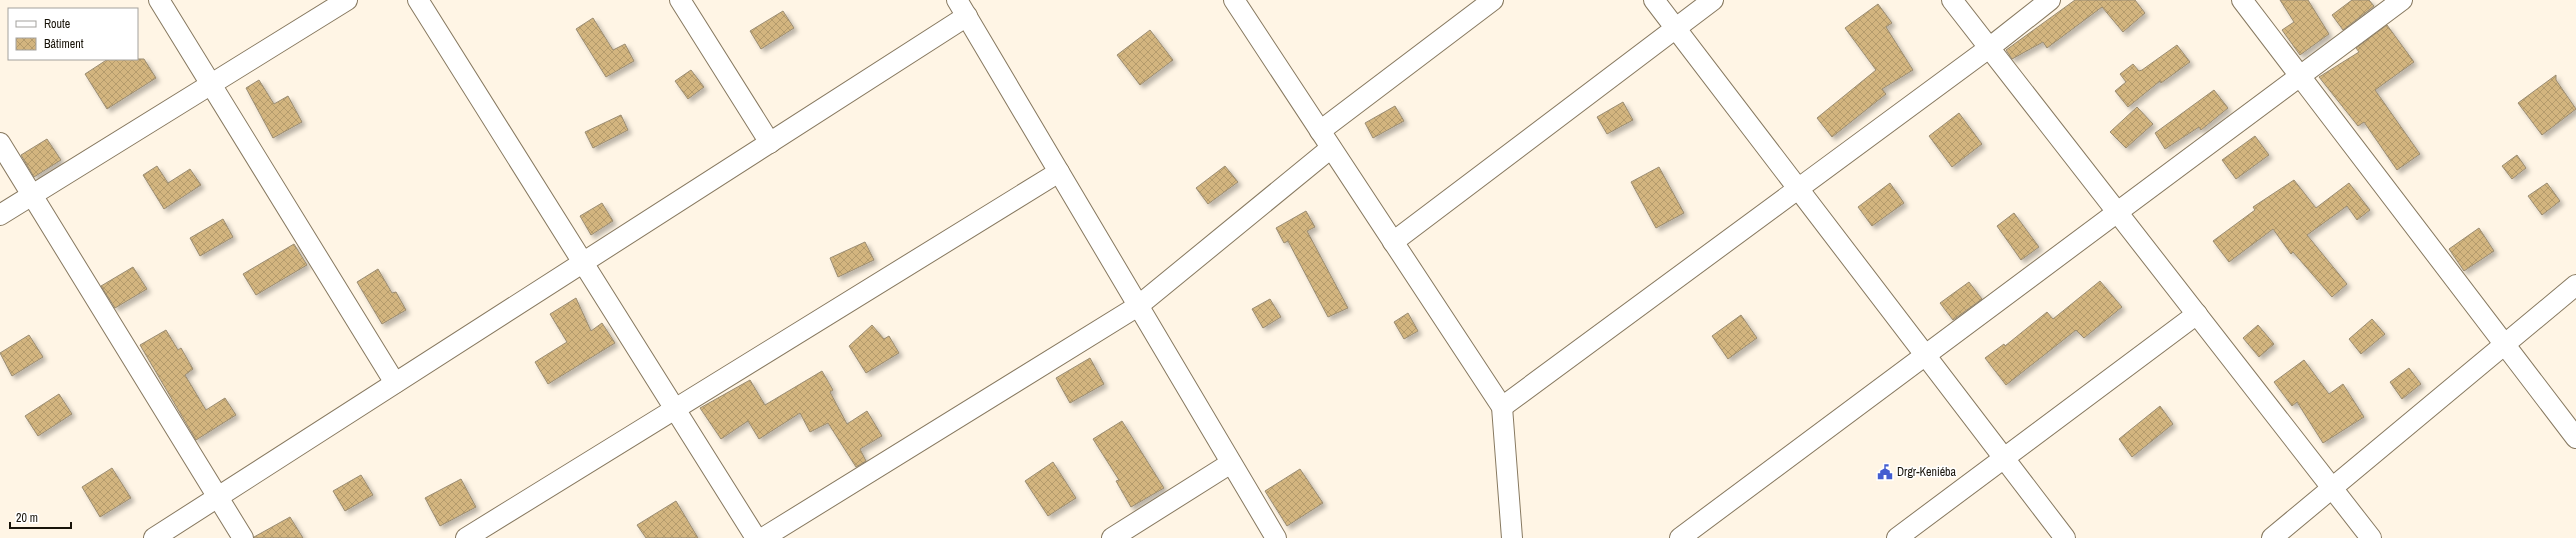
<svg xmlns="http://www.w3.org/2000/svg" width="2576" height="538" font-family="'Archivo Narrow',sans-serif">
  <defs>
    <pattern id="building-cross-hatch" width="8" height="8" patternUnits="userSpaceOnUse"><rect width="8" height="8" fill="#d3b57f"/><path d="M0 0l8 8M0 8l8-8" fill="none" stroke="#b49b6c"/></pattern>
    <filter id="shadow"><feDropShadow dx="3.5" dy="3.5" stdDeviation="2" flood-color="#0004"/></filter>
  </defs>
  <rect width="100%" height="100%" fill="#fff5e5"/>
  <g fill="url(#building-cross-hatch)" stroke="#9a8c72" filter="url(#shadow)">
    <polygon points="2075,0 2135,0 2145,13 2123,32 2102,7 2047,48 2043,42 2012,59 2006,50"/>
    <polygon points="2280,0 2308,0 2329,34 2300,55 2282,30 2294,22"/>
    <polygon points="2352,0 2369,0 2374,6 2343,30 2332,15"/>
    <polygon points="1878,4 1892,23 1886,27 1913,70 1882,89 1886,94 1832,137 1817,118 1876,70 1845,28"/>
    <polygon points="783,11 794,28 761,49 750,31"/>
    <polygon points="593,18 613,50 625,44 634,61 606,77 576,29"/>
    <polygon points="2387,25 2414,62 2375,90 2420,154 2397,170 2364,122 2358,126 2319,77 2359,52 2356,48"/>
    <polygon points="1150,30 1173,60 1140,85 1117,55"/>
    <polygon points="2177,45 2190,62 2161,83 2160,81 2128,107 2115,91 2126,82 2120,74 2133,64 2139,71 2142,70"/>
    <polygon points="108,59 144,59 156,78 107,109 85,74"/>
    <polygon points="691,70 704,87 688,99 675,81"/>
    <polygon points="2556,75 2556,80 2576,109 2542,135 2518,103"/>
    <polygon points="259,80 274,104 288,96 302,122 273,138 246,88"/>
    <polygon points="2214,90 2228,108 2201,130 2199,127 2165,149 2155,133"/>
    <polygon points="1623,102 1633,120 1607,134 1597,117"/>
    <polygon points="1395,106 1404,121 1373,138 1365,123"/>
    <polygon points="2137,107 2153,124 2126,148 2110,132"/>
    <polygon points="1959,113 1982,144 1952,167 1929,136"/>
    <polygon points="621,115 628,130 593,148 585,132"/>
    <polygon points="2255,136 2269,155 2236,179 2222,160"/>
    <polygon points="47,139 61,160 34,177 21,155"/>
    <polygon points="2517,155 2526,168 2512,179 2502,166"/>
    <polygon points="157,166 168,183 190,169 201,185 164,209 143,175"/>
    <polygon points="1225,166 1238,182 1208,204 1196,188"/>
    <polygon points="1659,167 1684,213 1656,228 1631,182"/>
    <polygon points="2294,180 2316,208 2349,183 2370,210 2357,220 2347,206 2307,235 2347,284 2332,297 2293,252 2291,254 2273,229 2229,262 2213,241 2255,210 2253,207"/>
    <polygon points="1890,183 1904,203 1872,226 1858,207"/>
    <polygon points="2547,183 2560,201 2542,215 2528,196"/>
    <polygon points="602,203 613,221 591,235 580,216"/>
    <polygon points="1306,211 1315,227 1307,231 1348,308 1328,317 1288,241 1284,243 1276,228"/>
    <polygon points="2014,213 2039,247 2021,260 1997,226"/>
    <polygon points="223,219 233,237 200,256 190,238"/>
    <polygon points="2479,228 2494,251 2464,271 2449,249"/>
    <polygon points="865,242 874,260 838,277 830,258"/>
    <polygon points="294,244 307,265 256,295 243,274"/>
    <polygon points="133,267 147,289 115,308 101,286"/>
    <polygon points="378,269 392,293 396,292 406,310 382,324 357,282"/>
    <polygon points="2100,281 2122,307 2084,338 2076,330 2006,385 1985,358 2004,344 2005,346 2047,312 2053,319"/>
    <polygon points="1969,282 1982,299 1953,320 1940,303"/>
    <polygon points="576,298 591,331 602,323 615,343 548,384 535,362 567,342 550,314"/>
    <polygon points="1270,299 1281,317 1263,328 1252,309"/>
    <polygon points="1408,313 1418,331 1404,339 1394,322"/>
    <polygon points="1741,315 1757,338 1728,359 1712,336"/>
    <polygon points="2372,319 2385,334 2361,354 2349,339"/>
    <polygon points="872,325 884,339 889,336 899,353 866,373 849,346"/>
    <polygon points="2258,325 2274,344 2259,357 2243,338"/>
    <polygon points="166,330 178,350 181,348 193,369 185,375 206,410 225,398 236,415 196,440 140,345"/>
    <polygon points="29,335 43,357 12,376 0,353"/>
    <polygon points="1090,358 1104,384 1070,403 1056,378"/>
    <polygon points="2304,360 2329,394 2343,384 2364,417 2323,443 2297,402 2292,406 2274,382"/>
    <polygon points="2409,368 2421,384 2402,399 2390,382"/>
    <polygon points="822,371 833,390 830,392 847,424 867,411 882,436 860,449 866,461 856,467 828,423 810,432 800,413 759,439 748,421 721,439 700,408 750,380 765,405"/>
    <polygon points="59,394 72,414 38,436 25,416"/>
    <polygon points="2160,406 2173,424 2132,457 2119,439"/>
    <polygon points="1122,421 1164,488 1131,507 1116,481 1119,480 1093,439"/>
    <polygon points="1053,462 1076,498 1048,516 1025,481"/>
    <polygon points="112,468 131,498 100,517 82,487"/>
    <polygon points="1300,469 1323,503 1287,526 1265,491"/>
    <polygon points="361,475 373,495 345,511 333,491"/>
    <polygon points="461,479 476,507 440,526 425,498"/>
    <polygon points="676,501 698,538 646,538 637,525"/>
    <polygon points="290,517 303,538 254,538 254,537"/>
  </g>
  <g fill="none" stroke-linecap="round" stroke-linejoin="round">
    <g stroke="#877960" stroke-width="22">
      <g id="street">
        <polyline points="159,0 395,383"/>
        <polyline points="418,0 756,538"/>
        <polyline points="680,0 770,143"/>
        <polyline points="957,0 1276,538"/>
        <polyline points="1234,0 1502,407 1512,538"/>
        <polyline points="1654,0 2065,538"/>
        <polyline points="1952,0 2371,538"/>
        <polyline points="2242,0 2576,438"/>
        <polyline points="1320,131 1493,0"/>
        <polyline points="0,143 243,538"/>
        <polyline points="0,215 347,0"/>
        <polyline points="1393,242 1713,0"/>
        <polyline points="1502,407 1989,48 2050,0"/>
        <polyline points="154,538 967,16"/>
        <polyline points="466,538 1059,172"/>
        <polyline points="763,538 1138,306 1331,148"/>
        <polyline points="1112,538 1231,463"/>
        <polyline points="1680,538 2402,0"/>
        <polyline points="1897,538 2197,314"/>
        <polyline points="2272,538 2576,285"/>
      </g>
    </g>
    <use href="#street" stroke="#fff" stroke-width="20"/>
  </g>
  <defs>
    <g id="civic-bare" transform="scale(1.2)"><path d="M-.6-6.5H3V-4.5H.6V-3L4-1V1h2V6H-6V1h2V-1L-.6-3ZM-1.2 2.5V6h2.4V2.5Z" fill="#435dd0" stroke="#fff" stroke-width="2.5" paint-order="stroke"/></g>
  </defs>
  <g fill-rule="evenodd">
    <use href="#civic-bare" x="1885" y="472"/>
  </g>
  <g text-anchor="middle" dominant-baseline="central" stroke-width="3" stroke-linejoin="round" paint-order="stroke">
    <g font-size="12" fill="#181309" stroke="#fff" text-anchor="start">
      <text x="1897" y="472">Drgr-Keniéba</text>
    </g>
  </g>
  <rect x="8" y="8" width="130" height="52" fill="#ffffff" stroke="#a3a19d"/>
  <rect x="16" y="21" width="20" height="6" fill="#ffffff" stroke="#a3a19d"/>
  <text x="44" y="28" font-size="12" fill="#181309">Route</text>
  <rect x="16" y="38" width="20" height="12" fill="url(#building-cross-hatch)" stroke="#a3a19d"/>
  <text x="44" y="48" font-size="12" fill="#181309">Bâtiment</text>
  <path d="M10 522v6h61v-6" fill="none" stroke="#181309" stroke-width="2"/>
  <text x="16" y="522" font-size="12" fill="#181309" stroke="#ffffff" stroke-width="3" paint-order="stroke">20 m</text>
</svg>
